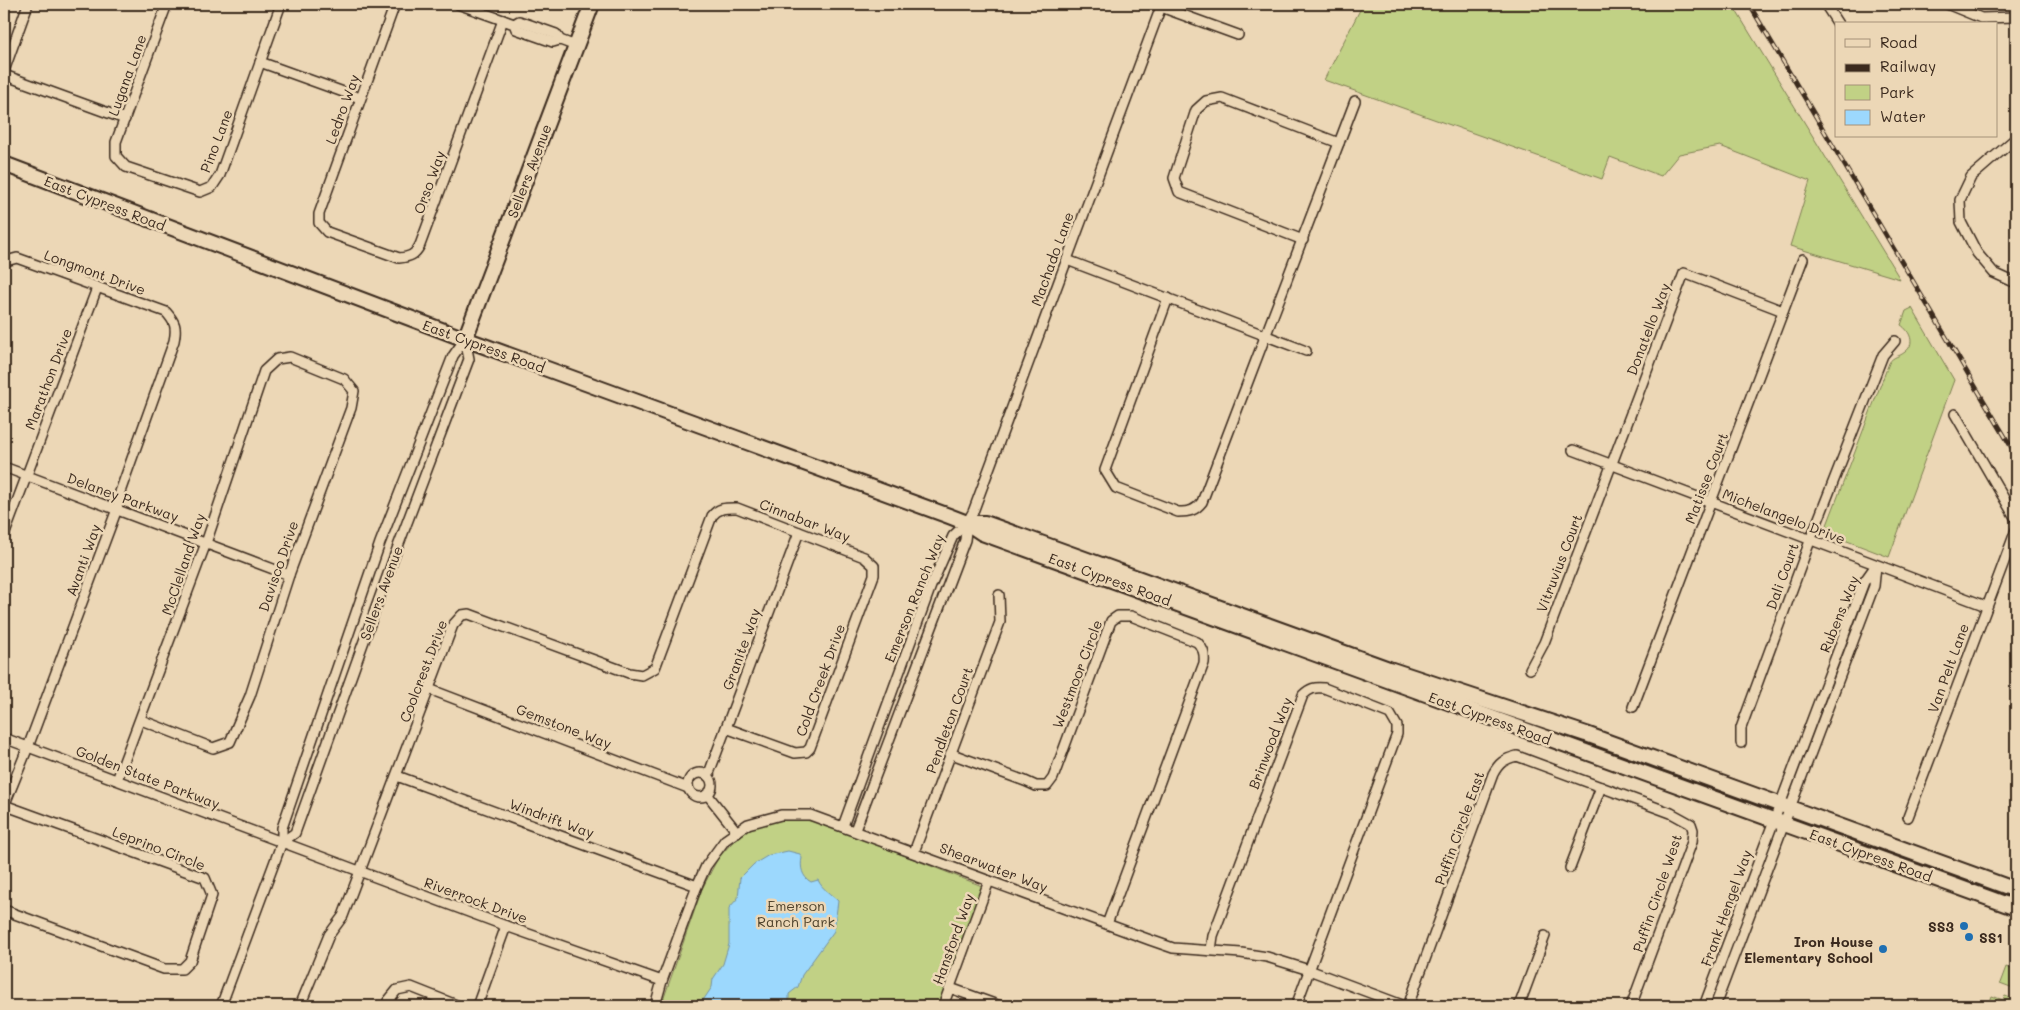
<svg xmlns="http://www.w3.org/2000/svg" width="2020" height="1010" font-family="Mali,sans-serif">
  <rect width="100%" height="100%" fill="#ecd7b6"/>
  <filter id="ink" filterUnits="userSpaceOnUse"><feTurbulence type="fractalNoise" baseFrequency=".02" numOctaves="2"/><feDisplacementMap in="SourceGraphic" scale="10" xChannelSelector="R" yChannelSelector="G"/><feConvolveMatrix kernelMatrix="1 2 1 2 8 2 1 2 1" color-interpolation-filters="sRGB"/></filter>
  <g filter="url(#ink)">
    <g fill="#c1d185" stroke="#7e7e52">
      <polygon points="1363,4 1732,4 1900,279 1790,246 1810,181 1720,146 1679,154 1661,176 1610,157 1602,179 1324,80"/>
      <path d="M 1912,308 L 1954,380 L 1889,557 L 1834,536 L 1827,525 L 1889,363 C 1893,356 1899,357 1905,352 C 1916,344 1910,331 1901,325 L 1906,311 Z"/>
      <polygon points="778,819 816,821 982,886 938,1006 661,1006 702,889 718,858 743,831"/>
      <polygon points="2006,967 2016,971 2016,989 2000,983"/>
      <polygon points="1992,996 2003,1000 2005,996 2016,1000 2016,1006 1988,1006"/>
    </g>
    <path fill="#9cd8fd" stroke="#7592a4" d="M 788,851 L 800,854 L 802,858 C 800,867 802,877 811,882 L 818,880 C 822,889 831,894 838,901 L 834,931 L 802,975 L 798,987 L 789,994 L 789,1006 L 692,1006 L 693,1004 L 704,999 L 712,987 L 713,979 L 723,964 L 729,944 L 729,908 L 738,898 L 740,878 L 754,864 L 769,855 Z"/>
    <g fill="none" stroke-linecap="round" stroke-linejoin="round">
      <g stroke="#3b2a1e" stroke-width="12">
        <g id="street">
          <polyline points="167,4 116,142 116,156 126,167 200,192 212,187 220,175 281,4"/>
          <path d="M 395,4 L 319,214 L 319,223 L 327,232 L 399,258 C 410,257 415,255 420,245 L 503,20"/>
          <polyline points="458,4 514,24 516,29 553,42 560,40"/>
          <polyline points="1825,4 1838,24"/>
          <polyline points="1947,4 1981,18 2016,17"/>
          <polyline points="1161,7 1238,35"/>
          <polyline points="514,24 519,21 556,34 560,40 576,46"/>
          <polyline points="260,62 360,98"/>
          <polyline points="4,71 28,4"/>
          <polyline points="4,75 125,119"/>
          <polyline points="4,90 4,92"/>
          <polyline points="2016,138 1971,177 1960,200 1961,222 1977,253 1994,273 2016,283"/>
          <polyline points="1303,240 1179,192 1174,178 1196,110 1206,101 1222,98 1339,143"/>
          <polyline points="1067,260 1306,351"/>
          <path d="M 4,264 L 6,261 L 17,258 L 166,312 C 175,322 177,327 174,341 L 120,492 L 117,509 L 28,747 L 4,806"/>
          <path d="M 1168,298 L 1105,470 L 1116,488 L 1178,512 C 1189,512 1195,511 1202,502 L 1355,101"/>
          <polyline points="1955,414 2016,519"/>
          <polyline points="1573,450 1986,606"/>
          <polyline points="4,467 289,575"/>
          <polyline points="4,536 97,288"/>
          <polyline points="1530,669 1544,643 1684,273 1783,311"/>
          <polyline points="429,689 688,788"/>
          <polyline points="1633,707 1803,259"/>
          <polyline points="4,738 506,926 662,981"/>
          <polyline points="1741,743 1741,728 1810,541 1883,355 1895,341"/>
          <path d="M 952,754 L 1025,781 L 1036,786 L 1047,786 L 1053,778 L 1111,621 L 1118,616 L 1131,616 L 1197,642 C 1203,648 1205,653 1204,663 L 1107,924"/>
          <circle cx="700" cy="785" r="12"/>
          <polyline points="397,776 697,886"/>
          <polyline points="708,776 799,532"/>
          <polyline points="117,780 206,543 264,371 277,359 290,357 344,379 354,391 351,408 289,575 250,696 230,742 213,748 141,720"/>
          <polyline points="707,794 737,832"/>
          <polyline points="1908,817 2016,530"/>
          <polyline points="843,826 931,586 953,536 967,523 973,512 1162,4"/>
          <polyline points="855,830 965,540 967,523"/>
          <polyline points="282,842 295,833 397,549 469,359 465,339"/>
          <polyline points="914,852 1000,622 999,595"/>
          <polyline points="1570,868 1601,787"/>
          <polyline points="4,910 164,969 182,969 190,961 212,895 205,878 4,805"/>
          <path d="M 1211,950 L 1213,936 L 1303,695 C 1310,688 1315,687 1324,688 L 1390,714 L 1397,726 L 1397,734 L 1296,1006"/>
          <polyline points="950,988 1000,1006"/>
          <polyline points="221,1006 282,842 282,828 380,543 453,356 465,339"/>
          <path d="M 300,1006 L 329,935 L 343,916 L 453,625 L 462,615 L 469,614 L 629,673 L 642,675 L 655,668 L 712,516 C 719,507 727,508 737,508 L 864,557 L 874,566 L 874,575 L 810,748 L 806,752 L 795,753 L 726,728"/>
          <polyline points="386,1006 388,1001 397,990 411,987 459,1006"/>
          <polyline points="477,1006 506,926"/>
          <polyline points="655,1006 662,981 697,886 706,866 725,840 748,824 781,815 810,815 1150,940 1173,948 1241,953 1267,957 1309,970 1405,1006"/>
          <polyline points="943,1006 989,881"/>
          <path d="M 1408,1006 L 1493,774 C 1499,763 1504,759 1517,756 L 1671,813 L 1691,824 L 1693,830 L 1692,842 L 1631,1006"/>
          <polyline points="1519,1006 1545,936"/>
          <polyline points="1704,1006 1864,582 1876,565"/>
          <polyline points="1715,1006 1874,586 1876,566"/>
        </g>
      </g>
      <g stroke="#3b2a1e" stroke-width="18">
        <g id="secondary">
          <polyline points="4,164 465,339 949,516 967,523 982,533 2016,908"/>
          <polyline points="465,339 592,4"/>
          <polyline points="967,523 985,523 1389,669 1586,734 2016,890"/>
        </g>
      </g>
      <use href="#street" stroke="#ecd7b6" stroke-width="9"/>
      <use href="#secondary" stroke="#ecd7b6" stroke-width="14"/>
      <g stroke="#3b2a1e" stroke-width="4.5">
        <polyline id="rail" points="1749,4 2016,455"/>
      </g>
      <use href="#rail" stroke="#ecd7b6" stroke-width="2.5" stroke-dasharray="8" stroke-linecap="butt"/>
    </g>
  </g>
  <g fill="#1f6fb2" stroke="#ecd7b6" stroke-width="2">
    <circle cx="1964" cy="926" r="5"/>
    <circle cx="1969" cy="937" r="5"/>
    <circle cx="1883" cy="949" r="5"/>
  </g>
  <g text-anchor="middle" dominant-baseline="central" stroke-width="5" stroke-linejoin="round" paint-order="stroke">
    <g font-size="14" fill="#3b2a1e" stroke="#ecd7b6">
      <text transform="translate(127 75) rotate(-70)">Lugana Lane</text>
      <text transform="translate(342 109) rotate(-70)">Ledro Way</text>
      <text transform="translate(216 141) rotate(-69)">Pino Lane</text>
      <text transform="translate(529 171) rotate(-69)">Sellers Avenue</text>
      <text transform="translate(429 182) rotate(-70)">Orso Way</text>
      <text transform="translate(105 203) rotate(21)">East Cypress Road</text>
      <text transform="translate(1052 259) rotate(-70)">Machado Lane</text>
      <text transform="translate(95 272) rotate(20)">Longmont Drive</text>
      <text transform="translate(1648 329) rotate(-69)">Donatello Way</text>
      <text transform="translate(484 346) rotate(20)">East Cypress Road</text>
      <text transform="translate(48 379) rotate(-69)">Marathon Drive</text>
      <text transform="translate(1706 478) rotate(-69)">Matisse Court</text>
      <text transform="translate(123 497) rotate(20)">Delaney Parkway</text>
      <text transform="translate(1784 516) rotate(21)">Michelangelo Drive</text>
      <text transform="translate(805 520) rotate(21)">Cinnabar Way</text>
      <text transform="translate(83 560) rotate(-70)">Avanti Way</text>
      <text transform="translate(1559 563) rotate(-69)">Vitruvius Court</text>
      <text transform="translate(183 564) rotate(-71)">McClelland Way</text>
      <text transform="translate(278 566) rotate(-71)">Davisco Drive</text>
      <text transform="translate(1782 576) rotate(-70)">Dali Court</text>
      <text transform="translate(1110 579) rotate(20)">East Cypress Road</text>
      <text transform="translate(381 593) rotate(-70)">Sellers Avenue</text>
      <text transform="translate(914 598) rotate(-68)">Emerson Ranch Way</text>
      <text transform="translate(1839 614) rotate(-68)">Rubens Way</text>
      <text transform="translate(741 649) rotate(-70)">Granite Way</text>
      <text transform="translate(1948 668) rotate(-70)">Van Pelt Lane</text>
      <text transform="translate(423 671) rotate(-69)">Coolcrest Drive</text>
      <text transform="translate(1077 674) rotate(-69)">Westmoor Circle</text>
      <text transform="translate(820 680) rotate(-70)">Cold Creek Drive</text>
      <text transform="translate(1490 718) rotate(20)">East Cypress Road</text>
      <text transform="translate(949 720) rotate(-70)">Pendleton Court</text>
      <text transform="translate(564 726) rotate(21)">Gemstone Way</text>
      <text transform="translate(1270 743) rotate(-69)">Brinwood Way</text>
      <text transform="translate(148 777) rotate(21)">Golden State Parkway</text>
      <text transform="translate(552 818) rotate(20)">Windrift Way</text>
      <text transform="translate(1459 828) rotate(-70)">Puffin Circle East</text>
      <text transform="translate(159 848) rotate(21)">Leprino Circle</text>
      <text transform="translate(1871 855) rotate(20)">East Cypress Road</text>
      <text transform="translate(994 867) rotate(21)">Shearwater Way</text>
      <text transform="translate(1657 893) rotate(-71)">Puffin Circle West</text>
      <text transform="translate(476 900) rotate(20)">Riverrock Drive</text>
      <text transform="translate(1726 908) rotate(-70)">Frank Hengel Way</text>
      <text transform="translate(953 939) rotate(-70)">Hansford Way</text>
    </g>
    <g font-size="14" fill="#4f432d" stroke="#ecd7b6">
      <text x="796" y="905">Emerson<tspan x="796" dy="16">Ranch Park</tspan></text>
    </g>
    <g font-size="14" font-weight="bold" fill="#3b2a1e" stroke="#ecd7b6" text-anchor="end">
      <text x="1954" y="926">SS3</text>
      <text x="1979" y="937" text-anchor="start">SS1</text>
      <text x="1873" y="941">Iron House<tspan x="1873" dy="16">Elementary School</tspan></text>
    </g>
  </g>
  <rect width="2020" height="1010" fill="none" stroke="#ecd7b6" stroke-width="20"/>
  <rect x="10" y="10" width="2000" height="990" fill="none" stroke="#3b2a1e" stroke-width="2" filter="url(#ink)"/>
  <rect x="1835" y="22" width="162" height="115" fill="#ecd7b6" stroke="#a59279"/>
  <rect x="1845" y="39" width="25" height="8" fill="#ecd7b6" stroke="#a59279"/>
  <text x="1880" y="48" font-size="15" fill="#3b2a1e">Road</text>
  <rect x="1845" y="64" width="25" height="8" fill="#3b2a1e" stroke="#a59279"/>
  <text x="1880" y="72" font-size="15" fill="#3b2a1e">Railway</text>
  <rect x="1845" y="85" width="25" height="15" fill="#c1d185" stroke="#a59279"/>
  <text x="1880" y="98" font-size="15" fill="#3b2a1e">Park</text>
  <rect x="1845" y="110" width="25" height="15" fill="#9cd8fd" stroke="#a59279"/>
  <text x="1880" y="122" font-size="15" fill="#3b2a1e">Water</text>
</svg>
